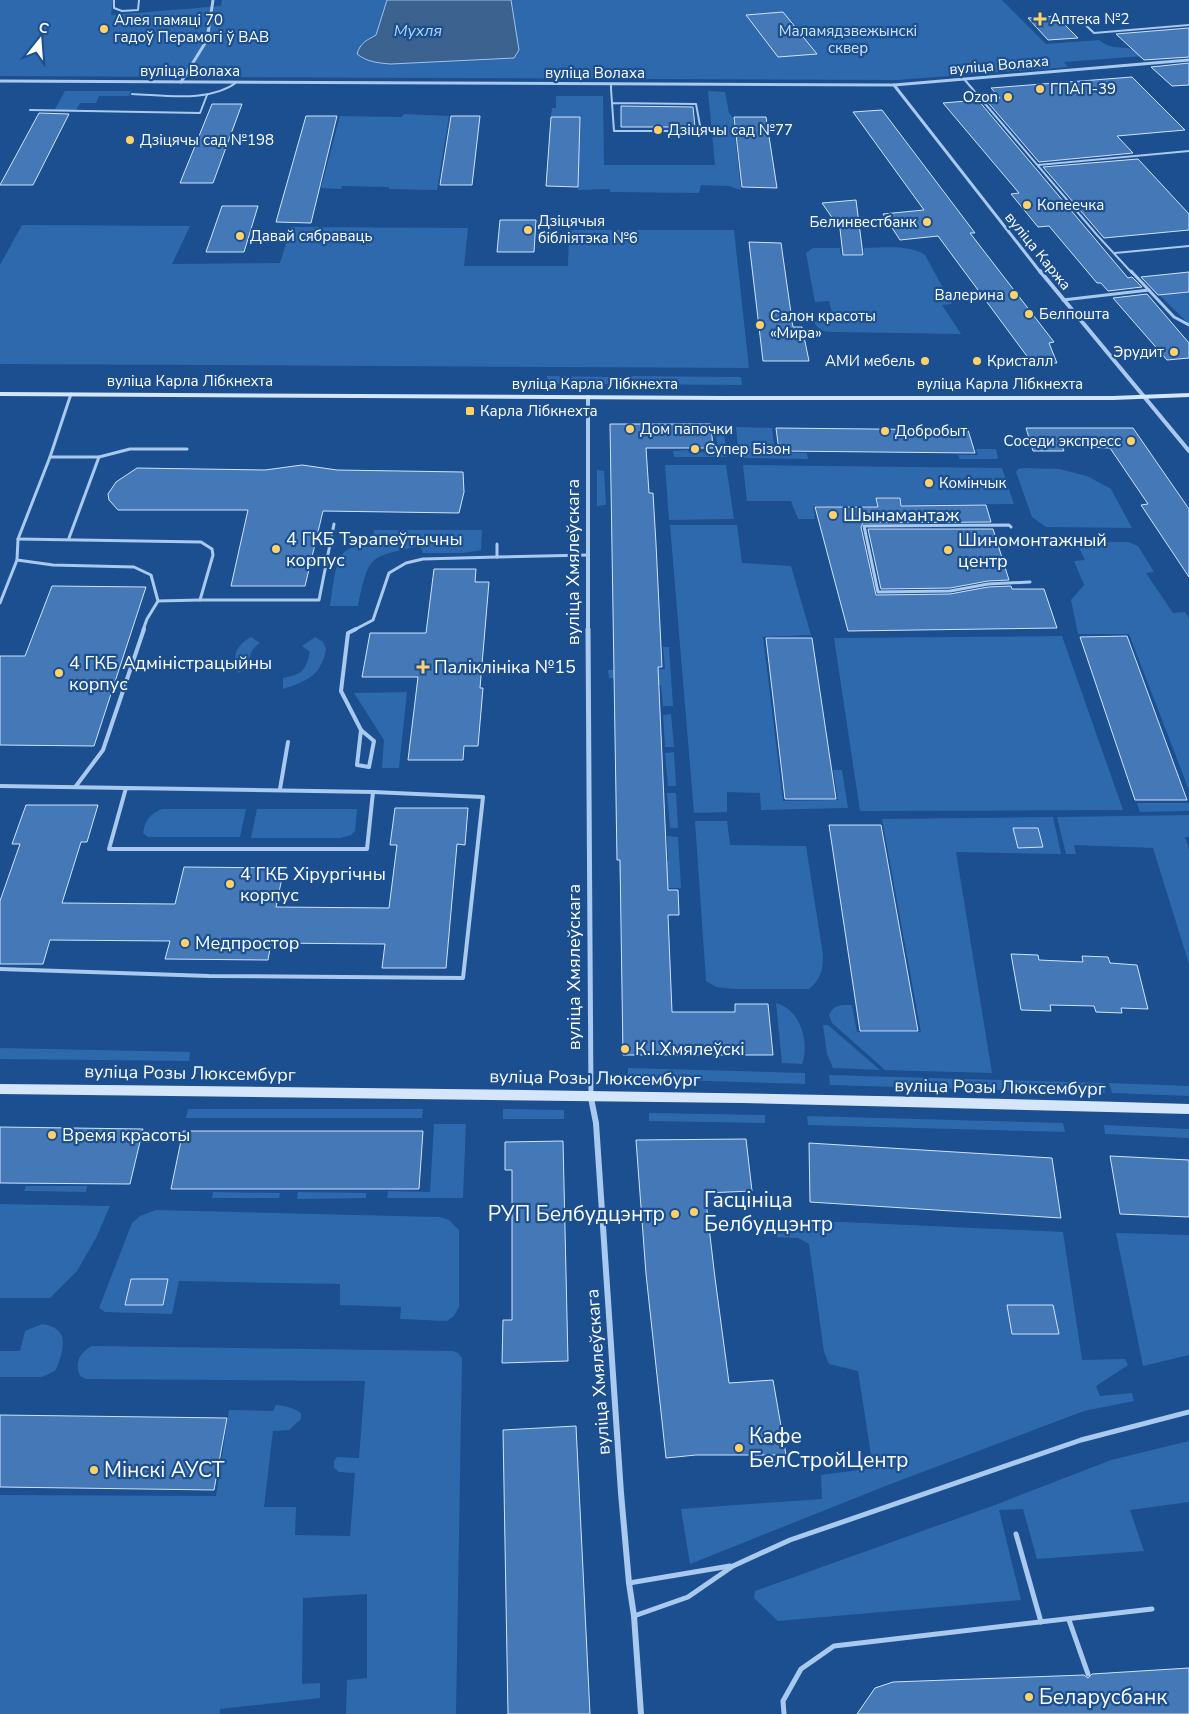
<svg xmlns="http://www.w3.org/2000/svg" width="1189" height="1714" font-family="'Nunito Sans',sans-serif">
  <rect width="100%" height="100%" fill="#1b4f8f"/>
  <g fill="#2e69ad">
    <path d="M 0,0 L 113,0 L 111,15 L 221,6 L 222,0 L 1002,0 L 1046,44 L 1099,40 C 1116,54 1128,41 1144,56 L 1064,62 L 1068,67 L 897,80 L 0,76 Z"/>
    <polygon points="65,91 131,91 129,96 99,96 96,103 80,103 76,110 54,111"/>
    <polygon points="708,91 725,92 729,113 733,118 741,190 729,186 701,185 699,193 610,192 610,189 578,190 580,117 551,117 552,108 556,108 556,96 603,96 604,165 715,165"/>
    <polygon points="404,114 449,116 437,190 389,189 389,187 342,186 341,189 321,188 340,116 402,117"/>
    <polygon points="22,225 190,226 172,264 280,263 291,227 468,228 464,266 568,266 569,230 734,230 749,368 0,364 0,265"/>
    <path d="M 813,248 L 840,248 L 841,255 L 864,256 L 864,248 C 883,248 908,244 925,255 L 952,304 L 942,305 L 961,334 L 835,332 C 824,332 819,331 814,322 L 834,321 L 829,301 L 815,302 L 806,253 Z"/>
    <polygon points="1160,275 1176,294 1189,293 1189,324 1140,276"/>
    <polygon points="547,376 610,377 610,384 546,384"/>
    <polygon points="630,376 741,377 742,385 630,384"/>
    <polygon points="715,424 723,424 727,457 674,457 673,451 688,450 689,453 718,451"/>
    <polygon points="736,427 772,428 775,452 807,453 808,459 739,458"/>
    <polygon points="976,449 996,449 998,458 996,459 960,459 958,455 978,455"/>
    <polygon points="665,465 726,465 734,519 669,520"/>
    <polygon points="743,465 1002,468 1014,504 902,505 900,497 876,497 877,506 813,506 815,519 798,519 791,501 747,501"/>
    <polygon points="1025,468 1059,469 1087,476 1102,484 1111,489 1132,528 1046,527 1032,517 1016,472 1018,469"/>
    <polygon points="597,470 604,471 606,505 597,506"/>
    <polygon points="670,525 737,525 742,563 791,566 811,635 763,637 783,801 838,800 833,770 842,770 848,808 761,810 760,793 727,792 727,812 694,813"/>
    <path d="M 374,530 L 482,530 L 481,550 L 463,553 L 423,553 L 420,546 C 369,557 369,554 358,606 L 330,606 C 333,590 334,552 351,548 C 358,546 365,547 372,547 Z"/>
    <polygon points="1076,542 1128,542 1138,546 1154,572 1146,573 1173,613 1185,612 1189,618 1189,790 1129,634 1078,634 1071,600 1084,585 1074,561 1085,560"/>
    <polygon points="1062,636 1123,810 860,811 834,638"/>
    <path d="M 251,637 L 260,643 C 251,649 247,656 253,666 L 238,673 C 231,657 236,645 251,637 Z"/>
    <path d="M 315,637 L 323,642 L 326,649 C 321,676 307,681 283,689 L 283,678 C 302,674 305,672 310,652 L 302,646 Z"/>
    <polygon points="663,647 669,647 673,706 663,706 661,685 621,685 620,678 609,678 608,670 665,669"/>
    <polygon points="407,692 399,768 382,768 384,740 354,693"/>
    <polygon points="671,714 674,747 665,747 663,715"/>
    <polygon points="674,752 676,786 668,786 665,753"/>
    <polygon points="667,793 676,793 678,828 670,828"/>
    <polygon points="1137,803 1189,803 1189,811 1140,812"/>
    <path d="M 162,809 L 246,809 L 240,837 L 148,837 L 143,833 C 145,820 150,814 162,809 Z"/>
    <polygon points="257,809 357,809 355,831 351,835 340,838 251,838"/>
    <polygon points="1189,815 1189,837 1185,837 1189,849 1189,964 1153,848 1074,845 1076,854 1066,854 1057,817"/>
    <path d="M 1053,817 L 1061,854 L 956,852 L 992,1073 L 885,1070 L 832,1023 L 829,1015 C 834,1004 841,1005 852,1005 L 857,1032 L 921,1032 L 882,819 Z"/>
    <path d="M 695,821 L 727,821 L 730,845 L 806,846 L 823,955 C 823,970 821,979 809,989 L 733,989 L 716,987 L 706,981 Z"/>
    <polygon points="667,836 678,837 681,888 620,888 619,861 668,861"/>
    <path d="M 776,1003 C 800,1009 810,1042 802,1064 L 782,1063 Z"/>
    <polygon points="823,1025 828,1025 880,1070 833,1068 827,1054"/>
    <polygon points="0,1048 190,1052 189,1061 0,1059"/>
    <polygon points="628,1068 805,1073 805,1084 645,1079 628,1076"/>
    <polygon points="829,1075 1103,1083 1105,1093 830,1085"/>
    <polygon points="1109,1083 1189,1086 1189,1096 1112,1093"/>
    <polygon points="188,1109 423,1109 422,1118 186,1118"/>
    <polygon points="503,1109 562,1110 564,1110 564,1119 503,1119"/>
    <polygon points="649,1113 765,1115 765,1123 649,1121"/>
    <polygon points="807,1116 1063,1123 1065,1132 808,1125"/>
    <polygon points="434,1124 466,1124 463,1198 387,1198 388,1191 430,1192"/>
    <polygon points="1104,1125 1189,1129 1189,1138 1105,1134"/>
    <polygon points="26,1186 87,1186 86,1192 24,1191"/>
    <polygon points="213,1192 280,1193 279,1198 212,1198"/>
    <polygon points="298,1192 366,1193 366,1198 297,1199"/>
    <polygon points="0,1204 110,1206 96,1238 77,1271 50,1298 0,1298"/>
    <polygon points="156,1210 440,1217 449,1220 459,1230 459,1307 454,1316 447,1321 400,1319 401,1307 340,1305 340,1284 179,1281 172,1314 105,1312 99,1308 132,1223 140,1216"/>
    <polygon points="843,1222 1063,1232 1082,1360 1125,1359 1128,1365 1096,1386 1100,1396 1132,1393 1134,1401 1084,1411 888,1485 690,1564 681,1509 822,1499 821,1475 873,1468 858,1371 829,1364 824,1352 809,1244 798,1238 777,1237 776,1223"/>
    <polygon points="1116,1233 1189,1235 1189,1355 1143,1366"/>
    <path d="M 42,1324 C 62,1327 66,1337 61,1356 C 59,1361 58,1366 55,1371 L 42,1377 L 0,1377 L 0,1351 L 20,1351 L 25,1331 Z"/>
    <path d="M 92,1346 L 453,1351 L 458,1353 L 462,1358 L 456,1714 L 346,1714 L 347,1680 L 367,1678 L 367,1594 L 303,1598 L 302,1684 L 320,1683 L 320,1698 L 220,1709 L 220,1714 L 0,1714 L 0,1495 L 216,1496 L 229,1410 L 273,1411 L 276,1405 C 286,1406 292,1407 301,1413 L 301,1419 L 289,1430 L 273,1431 L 264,1507 L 296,1507 L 295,1535 L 350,1536 L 355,1473 L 339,1472 L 334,1468 L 334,1461 L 337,1457 L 359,1458 L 365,1381 L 86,1379 L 80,1376 C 74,1363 80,1352 92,1346 Z"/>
    <polygon points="1189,1441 1189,1502 1130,1510 1144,1551 1037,1559 1023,1509 999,1510 1021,1600 778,1621 754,1598 755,1591 995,1505 1111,1460"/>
  </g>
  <path fill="#3c6290" stroke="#9cc4f0" d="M 387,0 L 511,0 L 519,50 L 514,58 L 391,64 C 378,63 367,62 357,54 C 360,43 367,40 376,35 Z"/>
  <g fill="#4478b7" stroke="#cfe3fa">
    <polygon points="783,12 817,54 778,57 746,15"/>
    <polygon points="1056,16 1078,38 1048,40 1028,18"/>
    <polygon points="1189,28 1189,57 1144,60 1116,34"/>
    <polygon points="1189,63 1189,85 1172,86 1151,67"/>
    <polygon points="1132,77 1185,130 1117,136 1133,153 1039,162 985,99 1000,98 991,88"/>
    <polygon points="978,100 1128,278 1132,277 1142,287 1108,291 1101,283 1097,283 1049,226 1038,227 1011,194 1019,193 943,103"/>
    <polygon points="212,104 242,104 213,183 180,183"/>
    <polygon points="621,106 693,107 695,127 621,127"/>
    <polygon points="882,110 975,233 970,233 1054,342 1049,343 1057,363 1032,363 938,236 900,240 883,214 924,210 853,112"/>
    <polygon points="39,113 69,114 33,185 0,185"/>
    <polygon points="306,116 337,116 311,223 276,222"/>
    <polygon points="451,116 480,116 472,185 440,185"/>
    <polygon points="551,117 580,117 578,187 546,186"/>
    <polygon points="734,117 766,117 777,188 742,187"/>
    <polygon points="1138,159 1189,214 1189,230 1104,238 1043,167"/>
    <polygon points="856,200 863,255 843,255 840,229 822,203"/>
    <polygon points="222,206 258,206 244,252 206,252"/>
    <polygon points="500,220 536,220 534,252 497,252"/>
    <polygon points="749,242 781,243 793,327 802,327 809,361 763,361"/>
    <polygon points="1189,272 1189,292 1158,295 1141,277"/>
    <polygon points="1147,294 1189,343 1189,358 1167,360 1113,298"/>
    <polygon points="610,424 711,424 713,448 646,448 649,493 653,493 656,544 662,667 658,667 668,890 678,890 679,915 668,915 672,1012 735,1012 735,1004 768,1004 773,1055 623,1055 620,860 617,860"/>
    <polygon points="776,428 968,430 975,453 779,451"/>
    <polygon points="1026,428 1133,428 1189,509 1189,577 1141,505 1148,504 1110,448 1062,446 1064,451 1033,451"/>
    <polygon points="302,465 337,470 463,472 464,492 459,513 323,511 305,586 231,586 248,510 118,510 109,500 108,494 116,482 137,468 265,470"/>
    <polygon points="876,498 900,498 901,506 986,505 991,522 863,523 861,527 876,595 950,594 988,587 1011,586 1012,589 1044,589 1057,628 848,631 815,507 878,507"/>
    <polygon points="868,529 993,529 1009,580 988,581 950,588 881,589"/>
    <polygon points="434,569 476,569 475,582 489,582 480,688 483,688 478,746 464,746 463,760 408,760 418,677 362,677 370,633 426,633"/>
    <polygon points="52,586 146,587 94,746 0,745 0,656 25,656"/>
    <polygon points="1127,636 1187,800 1135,800 1080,637"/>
    <polygon points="766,638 812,638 836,799 785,799"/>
    <polygon points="26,805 98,805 87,842 81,842 62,903 175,904 184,867 284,868 276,907 389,908 397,845 390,845 395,808 468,808 465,845 457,844 446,968 382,968 385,944 271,943 268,960 165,959 170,941 50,940 43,964 0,964 0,901 20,844 12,844"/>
    <polygon points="829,825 881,825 918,1031 860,1031"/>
    <polygon points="1013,828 1038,828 1043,847 1018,848"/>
    <polygon points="1011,954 1038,955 1039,960 1083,962 1082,956 1108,957 1110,963 1137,965 1148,1009 1121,1008 1122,1013 1096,1012 1094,1006 1050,1005 1051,1011 1021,1010"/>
    <polygon points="0,1127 143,1129 130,1184 0,1183"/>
    <polygon points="183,1131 423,1131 419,1189 171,1189"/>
    <polygon points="746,1139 752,1191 705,1193 715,1278 729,1383 773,1380 786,1455 696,1455 666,1458 646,1274 636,1140"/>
    <polygon points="563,1141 568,1361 502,1363 503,1320 512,1320 512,1170 505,1170 505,1142"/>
    <polygon points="809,1143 1052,1158 1061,1218 810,1202"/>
    <polygon points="1110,1156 1189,1160 1189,1217 1120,1214"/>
    <polygon points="131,1279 168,1279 163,1305 125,1305"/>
    <polygon points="1007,1305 1053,1305 1059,1334 1012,1334"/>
    <polygon points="0,1415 227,1418 214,1490 0,1487"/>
    <polygon points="576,1426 590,1714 508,1714 503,1430"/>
    <polygon points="1189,1668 1189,1714 857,1714 875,1688 893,1682 1084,1675 1088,1678 1092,1674"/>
  </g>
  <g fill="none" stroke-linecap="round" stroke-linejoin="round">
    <g stroke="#a9c9ee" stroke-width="2">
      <polyline points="114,0 114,8 122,11 138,10 139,0"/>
      <polyline points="1075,15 1094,33 1189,25"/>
      <polyline points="964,79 1097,235 1132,273"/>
      <polyline points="611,84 611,89 614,131 701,131 696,104 612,103"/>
      <path d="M 132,94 C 164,95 210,103 237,82"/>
      <polyline points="30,110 200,113 207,95"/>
      <polyline points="1038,165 1189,151"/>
      <polyline points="1115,253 1189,246"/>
    </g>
    <g stroke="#a9c9ee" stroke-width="3">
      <polyline points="1131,271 1174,317 1189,325"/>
      <polyline points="1063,300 1149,290"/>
      <polyline points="50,457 99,457 69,538"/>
      <polyline points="99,457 130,449 187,449"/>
      <polyline points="1011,527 1009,525 864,526 878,592 950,591 988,584 1030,582"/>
      <polyline points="18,539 201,542 212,549 213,555 200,600 319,600 334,524"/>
      <polyline points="497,544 497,557 588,555"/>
      <polyline points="17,560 53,565 134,567 151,575 158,601 147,619 143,630"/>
      <polyline points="158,601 200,600"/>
      <polyline points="0,603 17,560 18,539 50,457 71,394"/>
      <polyline points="354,630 373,620 389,573 406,563 423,559 497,557"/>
    </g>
    <g stroke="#a9c9ee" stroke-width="4">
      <polyline points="356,629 348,633 341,691 361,730"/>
      <polygon points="361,730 374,741 369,767 357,765"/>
      <polyline points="0,786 126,788"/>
      <polyline points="76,786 103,750 144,629"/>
      <polygon points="126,788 373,792 367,849 109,849"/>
      <polyline points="280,789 288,742"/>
      <polyline points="0,969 209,976 463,978 483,797 373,792"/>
    </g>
    <g stroke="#a9c9ee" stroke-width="5">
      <polyline points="1016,1534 1041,1622"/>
      <polyline points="629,1583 730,1566"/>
      <polyline points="634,1616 688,1597 733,1566 790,1540 1081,1440 1189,1412"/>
      <polyline points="1069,1620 1088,1674"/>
      <polyline points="784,1714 783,1701 801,1669 834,1646 1152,1609"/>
    </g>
    <g stroke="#a9c9ee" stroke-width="3">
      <polyline points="0,81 894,85 1189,60"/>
      <polyline points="181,82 207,40 213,0"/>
      <polyline points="894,85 1041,273"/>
    </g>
    <g stroke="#a9c9ee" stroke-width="4">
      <polyline points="1040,271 1189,451"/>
      <polyline points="588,630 588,397"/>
    </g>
    <polyline stroke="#a9c9ee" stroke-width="5" points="588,629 591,1099"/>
    <polyline stroke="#a9c9ee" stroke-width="6" points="591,1098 596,1123 621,1493 629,1583 634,1616 641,1714"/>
    <g fill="#d6e6fa" fill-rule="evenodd">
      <polygon points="0,392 725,396 1113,396 1189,393 1189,397 1113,400 725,400 0,396"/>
      <path d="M 0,1084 C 396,1088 793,1092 1189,1104 L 1189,1114 L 743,1103 L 0,1094 Z"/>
    </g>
  </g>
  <g fill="#ffd166" stroke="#1b4f8f" stroke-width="2">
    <path d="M1037.5 11.5h5v5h5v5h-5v5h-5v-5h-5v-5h5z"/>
    <circle cx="104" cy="29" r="5"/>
    <circle cx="1040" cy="89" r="5"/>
    <circle cx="1008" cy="97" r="5"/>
    <circle cx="658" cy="130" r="5"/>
    <circle cx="130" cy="140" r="5"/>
    <circle cx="1027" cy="205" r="5"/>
    <circle cx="927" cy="222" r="5"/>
    <circle cx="528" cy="230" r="5"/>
    <circle cx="240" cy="236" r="5"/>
    <circle cx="1014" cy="295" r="5"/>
    <circle cx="1029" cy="314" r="5"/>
    <circle cx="760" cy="325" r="5"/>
    <circle cx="1174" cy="352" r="5"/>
    <circle cx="925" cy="361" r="5"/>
    <circle cx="977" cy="361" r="5"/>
    <rect x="465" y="406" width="10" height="10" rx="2.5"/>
    <circle cx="630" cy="429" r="5"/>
    <circle cx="885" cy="431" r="5"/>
    <circle cx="1131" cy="441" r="5"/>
    <circle cx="695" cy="449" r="5"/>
    <circle cx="929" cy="483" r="5"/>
    <circle cx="833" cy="515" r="5"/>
    <circle cx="276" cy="549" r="5"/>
    <circle cx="948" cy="550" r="5"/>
    <path d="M420.5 659.5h5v5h5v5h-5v5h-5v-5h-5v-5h5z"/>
    <circle cx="59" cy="673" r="5"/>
    <circle cx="230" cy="884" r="5"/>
    <circle cx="185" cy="943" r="5"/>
    <circle cx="625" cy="1049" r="5"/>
    <circle cx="52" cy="1135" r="5"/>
    <circle cx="694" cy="1212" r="5"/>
    <circle cx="675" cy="1214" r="5"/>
    <circle cx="739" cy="1448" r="5"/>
    <circle cx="94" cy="1470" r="5"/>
    <circle cx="1029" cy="1697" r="5"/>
  </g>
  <g text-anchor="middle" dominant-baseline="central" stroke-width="4.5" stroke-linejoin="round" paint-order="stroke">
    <g font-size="15" fill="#fff" stroke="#1b4f8f" text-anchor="start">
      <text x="1050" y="19">Аптека №2</text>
      <text x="114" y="20">Алея памяці 70<tspan x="114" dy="17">гадоў Перамогі ў ВАВ</tspan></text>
      <text x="1050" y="89">ГПАП-39</text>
      <text x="998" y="97" text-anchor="end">Ozon</text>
      <text x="668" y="130">Дзіцячы сад №77</text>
      <text x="140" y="140">Дзіцячы сад №198</text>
      <text x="1037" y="205">Копеечка</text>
      <text x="538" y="221">Дзіцячыя<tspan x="538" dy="17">бібліятэка №6</tspan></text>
      <text x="917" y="222" text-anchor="end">Белинвестбанк</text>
      <text x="250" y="236">Давай сябраваць</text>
      <text x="1004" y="295" text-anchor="end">Валерина</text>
      <text x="1039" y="314">Белпошта</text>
      <text x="770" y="316">Салон красоты<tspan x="770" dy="17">«Мира»</tspan></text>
      <text x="1164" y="352" text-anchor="end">Эрудит</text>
      <text x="915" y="361" text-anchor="end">АМИ мебель</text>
      <text x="987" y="361">Кристалл</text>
      <text x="480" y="411">Карла Лібкнехта</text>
      <text x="640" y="429">Дом папочки</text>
      <text x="895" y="431">Добробыт</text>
      <text x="1121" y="441" text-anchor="end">Соседи экспресс</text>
      <text x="705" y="449">Супер Бізон</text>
      <text x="939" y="483">Комінчык</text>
    </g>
    <g font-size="15" fill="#cfe3fa" stroke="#1b4f8f">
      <text x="848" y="31">Маламядзвежынскі<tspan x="848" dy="17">сквер</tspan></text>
    </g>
    <g font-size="15" fill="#fff" stroke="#1b4f8f">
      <text transform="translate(999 65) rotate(-5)">вуліца Волаха</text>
      <text x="190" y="71">вуліца Волаха</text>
      <text x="595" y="73">вуліца Волаха</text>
      <text transform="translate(1038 251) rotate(51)">вуліца Каржа</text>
      <text x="190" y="381">вуліца Карла Лібкнехта</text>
      <text x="595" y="384">вуліца Карла Лібкнехта</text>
      <text x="1000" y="384">вуліца Карла Лібкнехта</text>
    </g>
    <g font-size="16" font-style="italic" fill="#b5d3f5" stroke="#1b4f8f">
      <text x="418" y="31">Мухля</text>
    </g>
    <g font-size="18" fill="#fff" stroke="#1b4f8f" text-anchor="start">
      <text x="843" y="515">Шынамантаж</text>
      <text x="286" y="539">4 ГКБ Тэрапеўтычны<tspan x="286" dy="21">корпус</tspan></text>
      <text x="958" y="540">Шиномонтажный<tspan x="958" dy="21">центр</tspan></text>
      <text x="69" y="663">4 ГКБ Адміністрацыйны<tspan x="69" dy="21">корпус</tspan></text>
      <text x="434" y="667">Паліклініка №15</text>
      <text x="240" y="874">4 ГКБ Хірургічны<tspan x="240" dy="21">корпус</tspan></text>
      <text x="195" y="943">Медпростор</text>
      <text x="635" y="1049">К.І.Хмялеўскі</text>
      <text x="62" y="1135">Время красоты</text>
    </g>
    <g font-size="18" fill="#fff" stroke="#1b4f8f">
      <text transform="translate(573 562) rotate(-90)">вуліца Хмялеўскага</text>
      <text transform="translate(574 967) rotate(-90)">вуліца Хмялеўскага</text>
      <text transform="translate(190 1073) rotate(1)">вуліца Розы Люксембург</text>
      <text transform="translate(595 1078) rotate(1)">вуліца Розы Люксембург</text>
      <text transform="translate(1000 1087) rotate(1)">вуліца Розы Люксембург</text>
      <text transform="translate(598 1372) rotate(-94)">вуліца Хмялеўскага</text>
    </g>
    <g font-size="21" fill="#fff" stroke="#1b4f8f" text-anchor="start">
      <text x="704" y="1200">Гасцініца<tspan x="704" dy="24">Белбудцэнтр</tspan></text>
      <text x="665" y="1214" text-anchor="end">РУП Белбудцэнтр</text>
      <text x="749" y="1436">Кафе<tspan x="749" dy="24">БелСтройЦентр</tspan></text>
      <text x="104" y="1470">Мінскі АУСТ</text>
      <text x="1039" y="1697">Беларусбанк</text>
    </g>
  </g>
  <g transform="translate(40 40) rotate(17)" stroke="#1b4f8f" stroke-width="4" paint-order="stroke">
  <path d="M0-4L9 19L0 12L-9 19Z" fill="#ffffff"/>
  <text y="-8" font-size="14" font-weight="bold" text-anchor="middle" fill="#ffffff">С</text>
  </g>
</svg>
